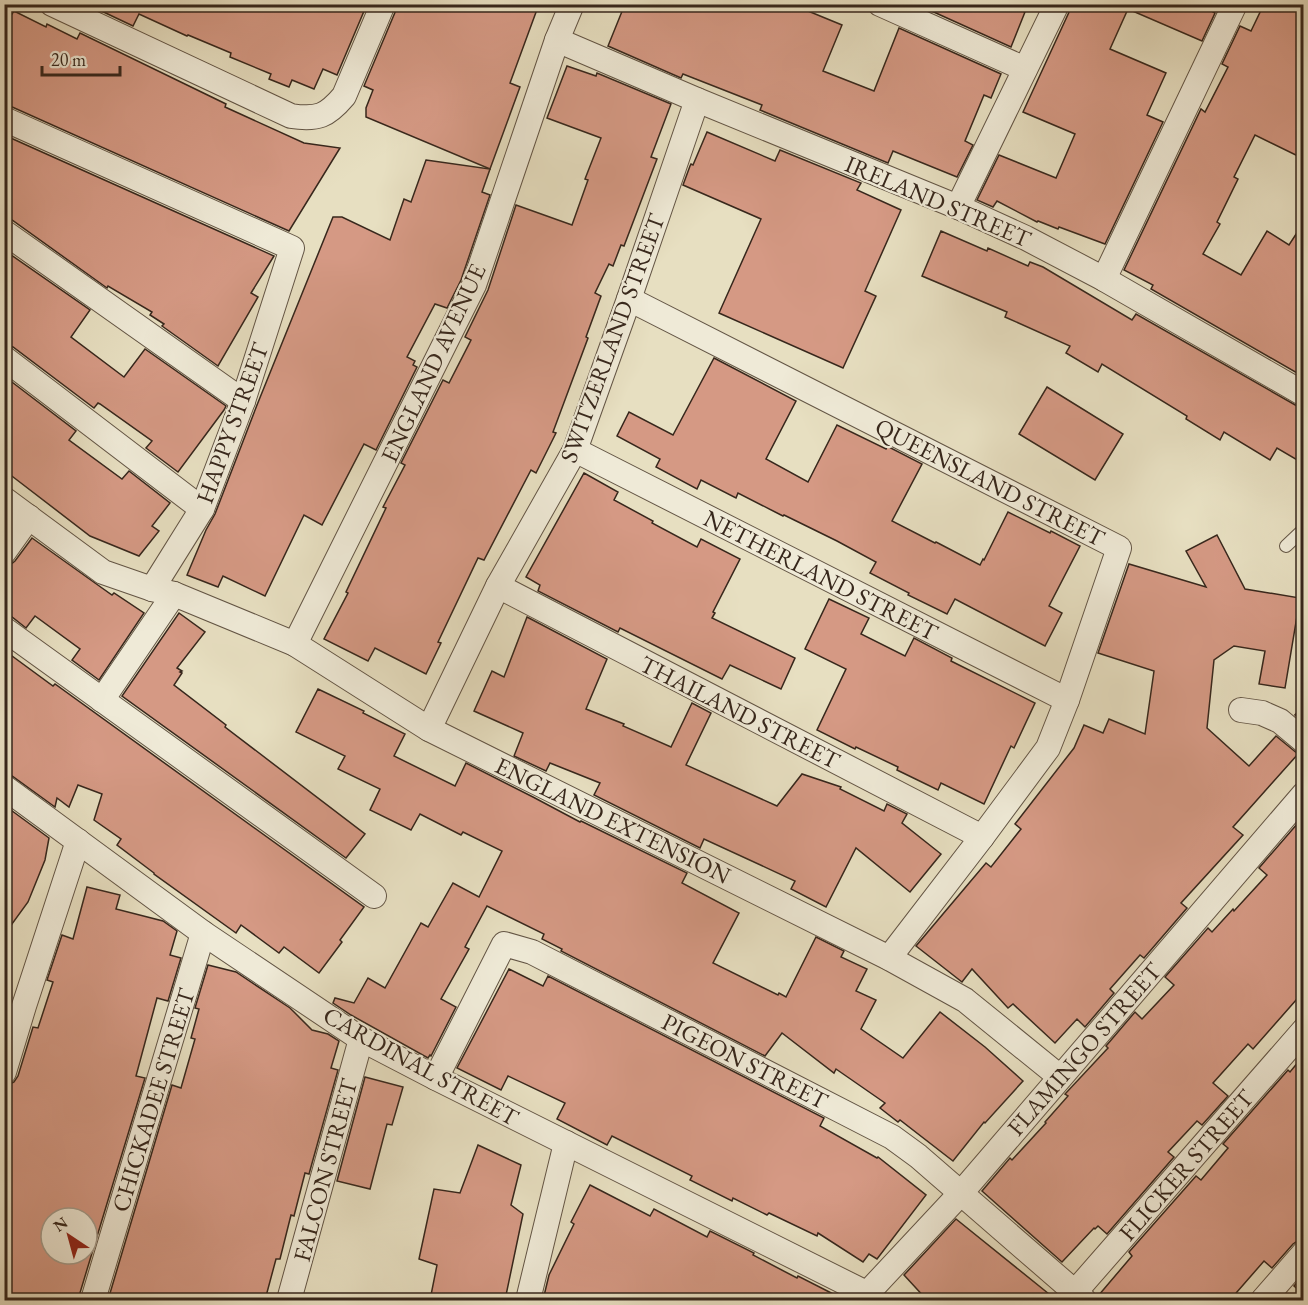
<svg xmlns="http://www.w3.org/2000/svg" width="1308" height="1305" font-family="'EB Garamond',serif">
  <rect width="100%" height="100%" fill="#e7dfc1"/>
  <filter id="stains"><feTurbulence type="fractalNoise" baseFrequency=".00333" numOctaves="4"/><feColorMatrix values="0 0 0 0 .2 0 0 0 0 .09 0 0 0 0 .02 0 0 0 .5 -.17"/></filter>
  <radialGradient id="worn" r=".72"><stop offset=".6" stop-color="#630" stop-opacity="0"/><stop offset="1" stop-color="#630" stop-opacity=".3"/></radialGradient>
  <g fill="#d59984" stroke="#37271c" stroke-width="1.5" fill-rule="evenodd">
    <polygon points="94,4 367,4 337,75 323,69 314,89 292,80 289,87 269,79 271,74 230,57 231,53 188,35 187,36 139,14 133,26 93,7"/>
    <polygon points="397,4 539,4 510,83 520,87 490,169 366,117 366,108 373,90 364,86 396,10"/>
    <polygon points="625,4 791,4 842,25 823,71 874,91 899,28 1001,74 991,98 984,95 965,141 973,145 957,177 893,151 888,163 760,110 762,105 683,74 681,78 608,46"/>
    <polygon points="916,4 1024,4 1022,11 1025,12 1011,47"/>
    <polygon points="1071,4 1217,4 1213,12 1215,13 1202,41 1128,9 1110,49 1166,73 1147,115 1163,122 1105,244 1059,227 1058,229 1038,221 1037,222 997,201 993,207 977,200 999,155 1056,178 1075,134 1023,112 1070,10"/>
    <polygon points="1264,4 1304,4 1304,159 1255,135 1234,177 1238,179 1217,222 1220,224 1203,254 1241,275 1267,231 1289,245 1304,222 1304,377 1151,289 1153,285 1124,270 1201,109 1205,112 1228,67 1222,64 1240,26 1251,31"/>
    <polygon points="4,10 12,14 14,11 46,27 47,24 77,39 80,33 226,104 225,107 304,143 340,148 289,231 10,106 4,105"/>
    <polygon points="567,66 596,76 597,73 671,104 651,157 657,159 624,246 621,245 613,266 609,264 595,293 601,296 586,337 588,338 553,432 556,433 536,473 531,470 484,560 478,558 438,642 441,643 426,674 375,648 368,661 324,639 348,593 346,592 386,508 383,507 405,465 401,463 443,380 449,383 471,340 465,337 488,290 516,205 572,225 588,180 585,179 601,138 547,118"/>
    <polygon points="707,132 775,161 780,150 861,183 857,190 901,210 865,291 876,296 843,368 719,313 761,219 683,185 690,166 691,164 693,165"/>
    <polygon points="4,135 274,256 251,293 258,297 218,366 162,326 164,324 150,315 152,312 108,286 107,288 12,220 4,218"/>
    <polygon points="426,160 490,169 482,192 490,195 461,280 447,308 435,304 407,357 415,361 413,365 417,367 376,450 364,444 322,525 304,515 265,596 223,576 218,587 187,575 206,530 215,514 257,405 333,217 342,217 390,240 404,199 411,202"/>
    <polygon points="941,231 987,251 988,248 1028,266 1030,262 1043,267 1132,320 1136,314 1297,406 1304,408 1304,464 1277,448 1270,460 1224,432 1220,440 1186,419 1187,416 1102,364 1098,372 1066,353 1070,346 1005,317 1007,312 922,276"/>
    <polygon points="4,250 90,310 71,337 124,377 145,349 226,406 224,410 178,472 146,448 152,441 100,404 98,403 94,408 13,347 4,344"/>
    <polygon points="714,358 796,401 766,459 808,482 837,425 886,449 887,446 922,464 892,521 935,543 936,542 980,565 983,559 984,560 1008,512 1050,533 1051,531 1080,546 1049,606 1062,613 1045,646 955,599 947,614 908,595 909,593 870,573 876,562 837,541 784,515 783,516 738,493 736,498 701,480 697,489 656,467 660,459 617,436 629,412 673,435"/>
    <polygon points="4,376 76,431 69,440 122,479 129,471 170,503 152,526 159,531 139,556 90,536 4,470"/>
    <polygon points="1047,387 1123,434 1095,480 1019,434"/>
    <polygon points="584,473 618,492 614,500 653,521 652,523 697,547 701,539 740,559 713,612 715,613 712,618 795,658 781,689 730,665 722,679 620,628 618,632 538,591 540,585 526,577"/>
    <polygon points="1217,535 1245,589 1300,598 1285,688 1259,684 1265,651 1234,646 1214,660 1207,728 1249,766 1276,736 1298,754 1233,827 1243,835 1181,903 1187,908 1144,958 1140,955 1110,989 1114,993 1085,1027 1077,1019 1055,1043 1013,1004 1008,1008 972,969 962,982 916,946 986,863 991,867 1021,829 1015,824 1074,748 1084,725 1103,733 1109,719 1145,734 1154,671 1098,653 1129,564 1206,587 1186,551"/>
    <polygon points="32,538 95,583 112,595 114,593 144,613 99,680 72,660 80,649 35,616 26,628 12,617 4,615 4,566 10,565 15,561"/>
    <polygon points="829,599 869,618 861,634 905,656 914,638 952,658 951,661 1035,703 1014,748 1011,746 984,804 941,783 938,790 897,770 898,767 856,747 855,749 817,730 846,669 805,649"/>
    <polygon points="179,613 205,632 177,668 182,671 180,672 182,673 174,685 226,725 225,727 365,834 346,858 122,696"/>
    <polygon points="527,617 607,659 586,709 624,724 623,726 671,747 692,703 711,713 686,765 777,806 802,774 841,787 840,789 884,811 887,804 907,814 902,823 941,854 910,892 856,848 826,907 791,889 795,881 704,839 700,848 594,795 600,783 550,763 546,771 514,756 523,733 474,711 492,671 504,677"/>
    <polygon points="4,647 10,651 8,653 53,686 55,684 364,907 340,940 342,942 319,973 284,947 279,953 241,925 236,933 154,874 154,873 117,845 121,839 94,820 102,794 78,785 69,807 57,798 55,807 12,776 4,773"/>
    <polygon points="318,689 364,711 363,713 405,734 394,756 455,786 466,763 533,797 580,822 581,821 687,873 682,883 739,913 713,963 778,995 779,993 786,997 816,937 844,951 841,957 867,969 856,991 876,1000 861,1029 903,1058 940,1012 985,1047 1023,1081 985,1123 984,1122 953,1161 900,1120 898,1122 880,1108 885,1103 836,1069 834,1073 782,1033 765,1056 561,951 562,949 542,939 544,934 487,906 465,947 469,949 441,999 456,1007 431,1056 430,1055 428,1058 351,1015 333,1003 335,998 354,1003 368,978 385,988 421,923 428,927 453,883 479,897 502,851 463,832 461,835 420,814 411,830 370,810 380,789 338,769 345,756 296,732"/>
    <polygon points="1304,704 1304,722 1295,715"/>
    <polygon points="4,805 49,838 45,860 28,902 4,935"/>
    <polygon points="1304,816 1304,991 1253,1049 1248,1044 1213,1083 1228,1096 1202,1125 1197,1121 1168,1152 1174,1157 1107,1234 1098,1226 1095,1229 1094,1228 1062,1262 982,1191 1010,1158 1012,1160 1046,1123 1045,1122 1068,1096 1065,1094 1108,1048 1106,1046 1135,1012 1142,1019 1174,985 1165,977 1208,928 1212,932 1233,909 1234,911 1267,875 1259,868"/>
    <path d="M 87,887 L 120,895 L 116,909 L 163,921 L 177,931 L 170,955 L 181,958 L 168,1001 L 157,998 L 136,1076 L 145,1078 L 79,1296 L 79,1300 L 4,1300 L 4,1103 L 10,1084 L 14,1082 L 18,1076 L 33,1027 L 38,1028 L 53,982 L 47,980 L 62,935 L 73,939 ZM 51,1218 L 87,1218 L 87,1254 L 51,1254 Z"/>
    <polygon points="208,965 236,972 290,1008 312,1030 328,1034 339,1041 331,1068 338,1070 309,1174 305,1173 294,1216 291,1215 280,1259 276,1259 265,1300 108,1300 172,1085 181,1088 195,1039 191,1038 199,1009 195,1008"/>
    <polygon points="509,969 543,986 548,976 824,1118 820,1126 877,1158 878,1157 926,1195 877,1259 869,1254 863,1262 818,1233 817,1236 769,1213 767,1215 733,1198 732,1201 690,1180 692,1176 612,1136 607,1145 557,1119 565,1103 508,1076 501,1090 457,1068"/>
    <polygon points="1304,1055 1304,1239 1299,1240 1293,1244 1272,1268 1264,1261 1230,1300 1098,1300 1098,1296 1132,1256 1129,1252 1196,1176 1201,1180 1228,1148 1223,1144 1288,1070 1290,1072"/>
    <polygon points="365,1077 403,1087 392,1125 387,1124 370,1189 337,1181"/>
    <polygon points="478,1145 521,1165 511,1205 523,1214 505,1300 430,1300 437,1265 419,1259 434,1189 460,1193"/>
    <polygon points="590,1185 650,1216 654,1209 707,1237 710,1231 754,1253 753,1255 797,1278 798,1276 845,1300 543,1300 549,1275 574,1224 571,1222"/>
    <polygon points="956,1219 1054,1298 1054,1300 927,1300 904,1275"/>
    <polygon points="1304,1275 1304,1295 1294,1286"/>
  </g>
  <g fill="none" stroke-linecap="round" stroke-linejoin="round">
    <g stroke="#635545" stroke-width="14">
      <polyline id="lane" points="1286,546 1304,529"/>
    </g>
    <g stroke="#635545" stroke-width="26">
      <g id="street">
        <path d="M 52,4 L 291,116 C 318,120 327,116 344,96 L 383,4"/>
        <polyline points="880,4 1025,69"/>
        <polyline points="557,40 697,100 958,207 1026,238 1104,279 1304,394"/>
        <polyline points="4,119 292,248 243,401 202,509 152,589"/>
        <polyline points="958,207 1057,4"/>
        <polyline points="4,232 243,401"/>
        <polyline points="1104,279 1235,4"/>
        <polyline points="629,299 1119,548 1067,700 1048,748 982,837 889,958"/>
        <polyline points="4,358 202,509"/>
        <polyline points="575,450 1067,700"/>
        <polyline points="4,499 103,572 152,589 174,594 295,644 429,729 889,958 965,1000 1060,1077"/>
        <polyline points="4,552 29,517"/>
        <polyline points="498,586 982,837"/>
        <polyline points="4,629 374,896"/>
        <polyline points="295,644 474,285 557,40 572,4"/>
        <polyline points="102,700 174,594"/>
        <polyline points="1241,710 1262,713 1280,721 1304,741"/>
        <polyline points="429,729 498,586 575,450 629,299 697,100"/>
        <polyline points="4,787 203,933 361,1039 436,1078 868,1294"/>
        <polyline points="4,1072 24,1006 78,841"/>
        <polyline points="436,1078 504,944 532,952 892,1137 918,1156 1084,1300"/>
        <polyline points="93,1300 203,933"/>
        <polyline points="289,1300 361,1039"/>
        <polyline points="528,1300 566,1143"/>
        <polyline points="861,1300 961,1193 1304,794"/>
        <polyline points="1068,1300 1304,1030"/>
        <polyline points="1263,1300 1304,1253"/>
      </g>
    </g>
    <use href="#lane" stroke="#efead7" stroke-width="12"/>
    <use href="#street" stroke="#efead7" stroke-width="24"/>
  </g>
  <g text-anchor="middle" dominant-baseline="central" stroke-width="4.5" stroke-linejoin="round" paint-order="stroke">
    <g font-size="24" fill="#37271c" stroke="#efead7">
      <text transform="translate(938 201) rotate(23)">IRELAND STREET</text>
      <text transform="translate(612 338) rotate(-70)">SWITZERLAND STREET</text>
      <text transform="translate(433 363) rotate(-65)">ENGLAND AVENUE</text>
      <text transform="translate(232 423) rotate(-70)">HAPPY STREET</text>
      <text transform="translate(990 482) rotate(27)">QUEENSLAND STREET</text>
      <text transform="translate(821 575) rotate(27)">NETHERLAND STREET</text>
      <text transform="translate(740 712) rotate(27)">THAILAND STREET</text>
      <text transform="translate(613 820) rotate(26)">ENGLAND EXTENSION</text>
      <text transform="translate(1084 1049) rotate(-49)">FLAMINGO STREET</text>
      <text transform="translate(745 1061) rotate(27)">PIGEON STREET</text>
      <text transform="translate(421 1066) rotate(29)">CARDINAL STREET</text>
      <text transform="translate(153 1100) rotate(-73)">CHICKADEE STREET</text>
      <text transform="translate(1186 1165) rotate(-49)">FLICKER STREET</text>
      <text transform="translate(325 1170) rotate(-75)">FALCON STREET</text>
    </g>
  </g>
  <rect width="1308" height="1305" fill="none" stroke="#e7dfc1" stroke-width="24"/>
  <rect x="6" y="6" width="1296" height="1293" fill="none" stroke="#37271c" stroke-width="3"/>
  <rect x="12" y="12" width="1284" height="1281" fill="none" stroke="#37271c" stroke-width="1.5"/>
  <g transform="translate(69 1236) rotate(324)"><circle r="28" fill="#efead7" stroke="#a59c8c" stroke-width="1.5"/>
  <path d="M0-4.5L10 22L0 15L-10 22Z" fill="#8f2418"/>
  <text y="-9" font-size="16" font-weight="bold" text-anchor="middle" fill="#37271c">N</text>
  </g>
  <path d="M42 66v9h78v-9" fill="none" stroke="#37271c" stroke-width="3"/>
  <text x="51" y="66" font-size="18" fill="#37271c" stroke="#efead7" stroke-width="4.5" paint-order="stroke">20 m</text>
  <rect width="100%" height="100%" filter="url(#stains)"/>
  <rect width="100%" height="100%" fill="url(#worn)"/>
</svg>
